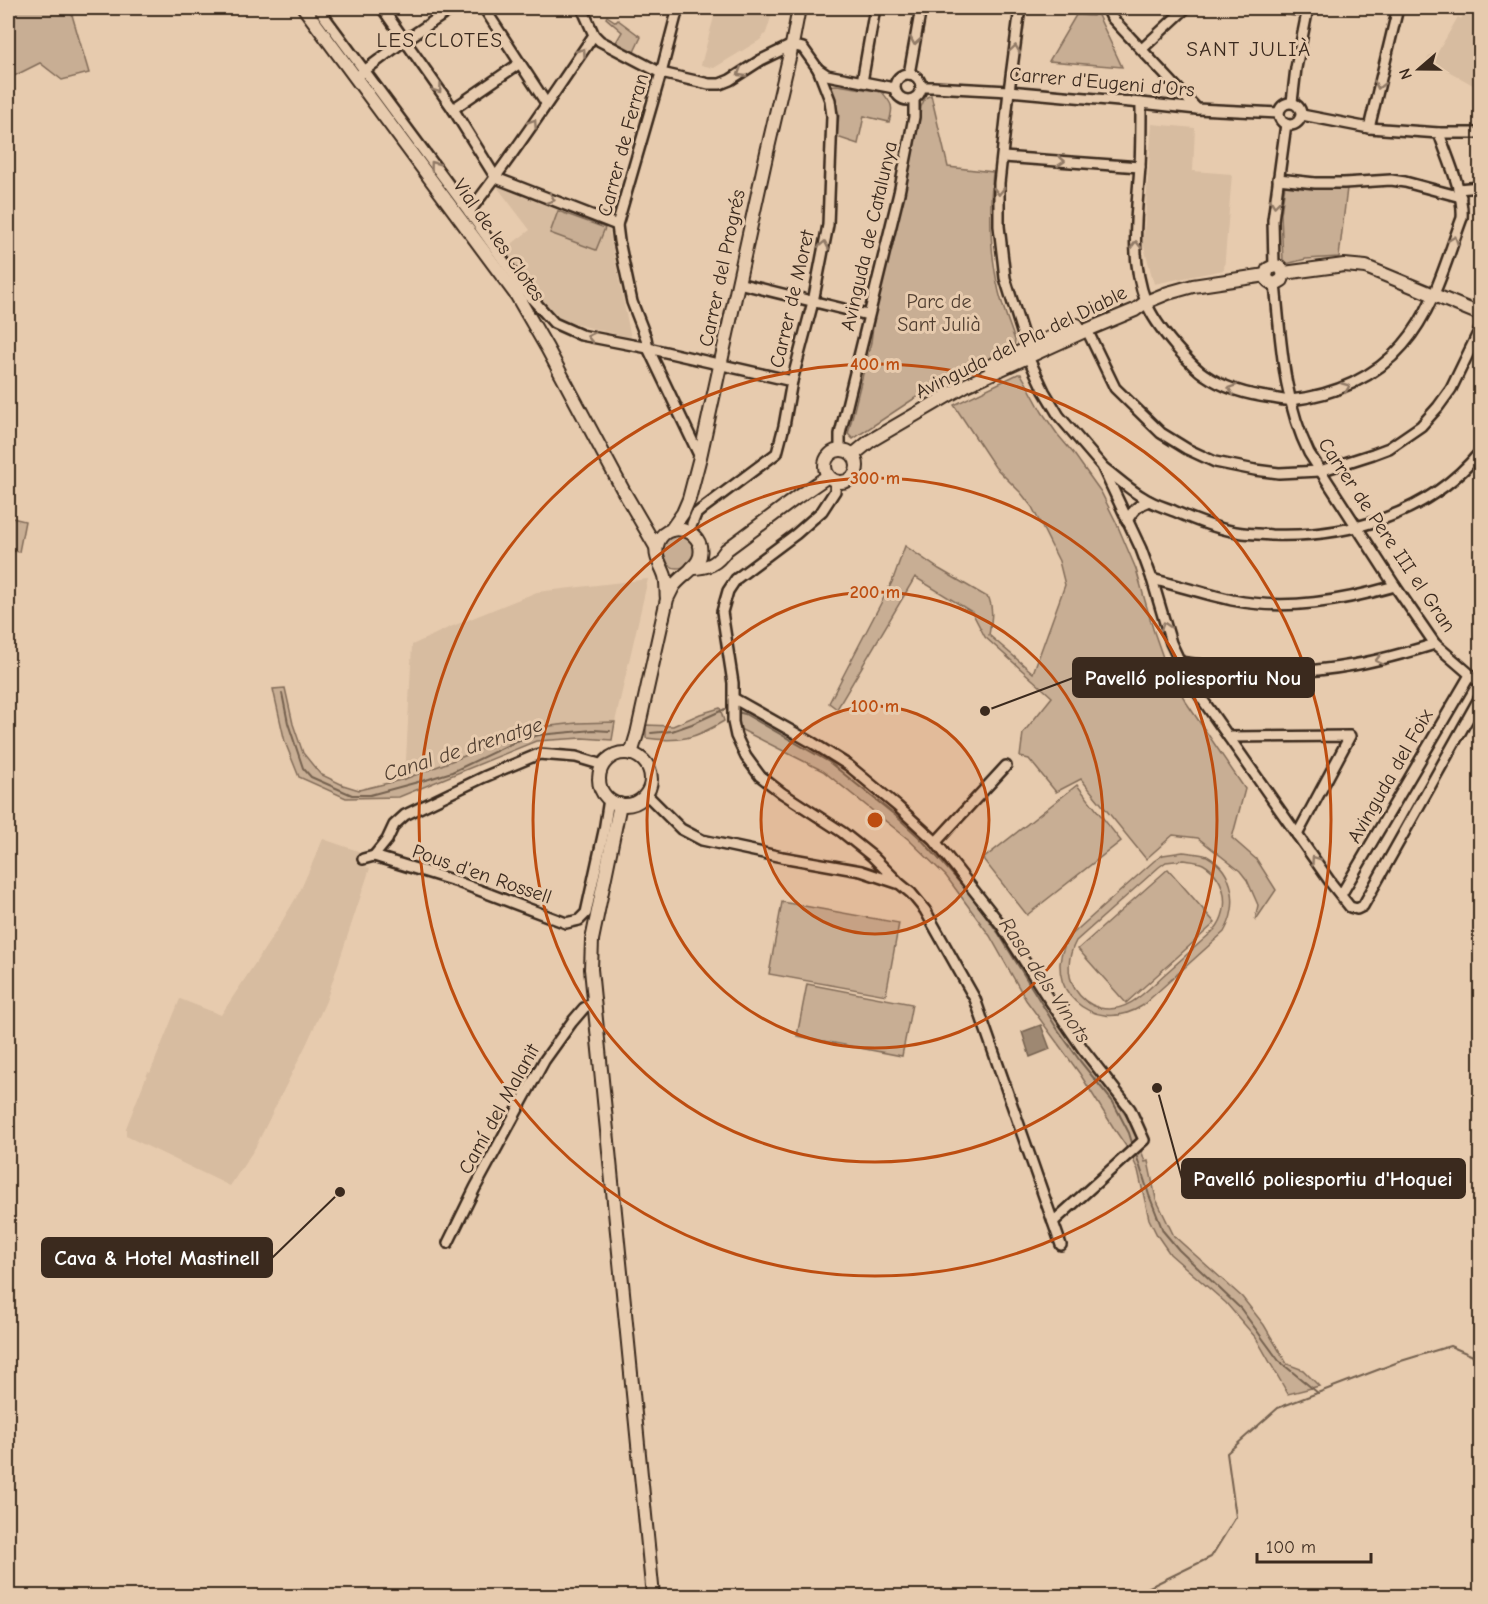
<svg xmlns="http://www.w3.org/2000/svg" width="1488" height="1604" font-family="'Comic Neue',sans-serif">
  <rect width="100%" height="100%" fill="#e7cbae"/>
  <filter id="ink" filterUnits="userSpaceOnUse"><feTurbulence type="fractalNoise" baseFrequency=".0167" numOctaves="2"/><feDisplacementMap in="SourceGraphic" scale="12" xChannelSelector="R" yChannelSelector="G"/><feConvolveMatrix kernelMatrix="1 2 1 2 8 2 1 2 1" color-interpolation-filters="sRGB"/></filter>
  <g filter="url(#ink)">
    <g fill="#d7bca0">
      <polygon points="695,8 774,8 766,33 760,40 714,68 701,65 715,13"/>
      <polygon points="1467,8 1480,8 1480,89 1443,68 1442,70 1433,65 1433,62 1427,59 1430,55 1435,57 1458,17 1461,19"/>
      <polygon points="1152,124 1195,128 1193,171 1232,174 1224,270 1154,284 1143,243"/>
      <polygon points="499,187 609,230 631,338 563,321 549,311 501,252 530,230 498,188"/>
      <polygon points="648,579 615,722 577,723 523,729 467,755 405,779 412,645 448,628 537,592"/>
      <polygon points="323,839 358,851 362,866 370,868 326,1001 307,1043 255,1148 230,1186 126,1136 126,1128 148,1072 150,1073 180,999 221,1015 275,933 300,891"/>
    </g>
    <g fill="#c8ae94" stroke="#826c59" stroke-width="1.5" fill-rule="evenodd">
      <polygon points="8,8 70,8 89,73 62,80 40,63 8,79"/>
      <polygon points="1096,11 1122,67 1049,61 1076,15 1093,16"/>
      <polygon points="607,16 616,22 618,20 641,37 633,54 615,44 622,32 606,18"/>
      <path d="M 837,85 L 882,92 C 892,104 894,106 889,122 L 864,116 L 858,144 L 837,137 L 839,114 L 828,86 Z"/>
      <path d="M 931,95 L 948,167 L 993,172 C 989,211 990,253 999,292 C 1003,308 1009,324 1015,340 L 1014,347 L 915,398 L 853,439 L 848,434 L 871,342 L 876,303 L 904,193 L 919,124 L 921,107 L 925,98 Z"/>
      <polygon points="1285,185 1319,188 1347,188 1339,257 1306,259 1286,264 1283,262 1281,214"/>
      <polygon points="558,211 605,228 596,250 550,233"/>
      <path d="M 1018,374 L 1021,374 L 1024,379 L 1042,412 L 1058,435 L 1074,454 L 1101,492 L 1116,522 L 1136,569 L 1153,629 L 1166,666 L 1186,702 L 1245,789 L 1232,838 L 1257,860 L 1276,890 L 1255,921 L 1258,905 L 1247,880 L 1240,871 L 1198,838 L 1173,835 L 1146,859 L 1081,779 L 1056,792 L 1029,759 L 1020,757 L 1023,733 L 1052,697 L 985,637 L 972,612 L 915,577 L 837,709 L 829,703 L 892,582 L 905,546 L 939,569 L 989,598 C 994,611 991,622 989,635 L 1033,673 L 1065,585 L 1059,561 L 1032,507 L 1021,493 L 995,467 L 954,405 Z"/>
      <polygon points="8,517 25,521 19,552 8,550"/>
      <path d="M 672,533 L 689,536 C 691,539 693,542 694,545 C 702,565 665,584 661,547 Z"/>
      <polygon points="285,688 293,724 303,753 320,774 343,785 359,790 405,779 467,755 523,729 577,723 615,722 612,740 582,738 536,741 399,797 346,798 299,777 285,742 273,689"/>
      <path d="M 720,708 L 724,721 C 696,738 679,743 646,738 L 646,725 L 673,726 L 700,714 Z"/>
      <polygon points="739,708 832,760 894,808 940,854 985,908 1082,1053 1134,1127 1145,1162 1148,1161 1156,1199 1174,1236 1242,1297 1264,1325 1287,1364 1303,1370 1319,1386 1288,1394 1256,1338 1226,1303 1170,1254 1157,1235 1149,1219 1138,1170 1128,1149 1115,1130 1080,1074 1026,1000 990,936 946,876 908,839 823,771 740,729 738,716"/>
      <polygon points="1077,785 1121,841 1027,915 983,859"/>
      <path d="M 1183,852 C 1191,853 1200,853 1207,856 C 1235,872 1239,906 1224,932 L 1142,1006 C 1093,1037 1038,986 1069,937 L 1154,861 L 1163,855 ZM 1184,860 C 1190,861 1197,861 1203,864 C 1228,878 1232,914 1211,933 C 1196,946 1181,960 1166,973 C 1147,990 1128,1014 1100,1008 C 1089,1005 1081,999 1075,989 C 1066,974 1068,956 1076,941 L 1159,867 L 1166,862 Z"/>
      <polygon points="1168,869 1215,923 1126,1003 1078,949"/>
      <polygon points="782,902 899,923 886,995 769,974"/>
      <polygon points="807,984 912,1004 902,1056 797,1036"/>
    </g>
    <polygon fill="#9e8872" stroke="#766250" stroke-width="1.5" points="1041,1025 1050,1049 1030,1057 1022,1032"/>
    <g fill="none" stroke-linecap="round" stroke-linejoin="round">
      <g stroke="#766250" stroke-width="2">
        <polyline points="282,693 288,723 303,768 311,777 352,795 370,795 429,779 452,772 517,741 539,735 593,730 610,731"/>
        <polyline points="737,712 745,714 829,762 896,816 919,837 939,859 970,894 999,934 1056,1027 1080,1061 1113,1102 1129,1133 1133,1146"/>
        <polyline points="651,733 672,731 692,724 725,709 731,711"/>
        <polyline points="1135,1151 1149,1195 1163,1231 1179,1250 1241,1309 1279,1361 1318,1393"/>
        <polyline points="1131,1596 1211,1557 1236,1517 1227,1453 1278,1408 1401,1361 1450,1346 1480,1359"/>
      </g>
      <g stroke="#3b2a1e" stroke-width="14">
        <g id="street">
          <polyline points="318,8 469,212 525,291 554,323 581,335 648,348 792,381"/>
          <polyline points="382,8 453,109 496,178 617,225"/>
          <polyline points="484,8 546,103"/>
          <polyline points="582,8 594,35 600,41 661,73 709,84 720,84 730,80 761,60 792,45 803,48 818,69 827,75 894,88"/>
          <polyline points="678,8 661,73 617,225 619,241 632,302 646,338 648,348 700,457"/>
          <polyline points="1020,8 1009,91 999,183 999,226 1005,278 1027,348"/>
          <polyline points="1107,8 1112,18 1197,109"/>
          <polyline points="1282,8 1307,11"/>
          <polyline points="1142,49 1186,8"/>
          <circle cx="908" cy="87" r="13"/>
          <polyline points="360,74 404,41 453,8"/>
          <polyline points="909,74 921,8"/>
          <polyline points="862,82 875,8"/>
          <polyline points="922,87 933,87 1009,91 1141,103 1197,109 1279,113"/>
          <polyline points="1292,102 1296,68 1308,8"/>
          <circle cx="1290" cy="114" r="11"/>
          <path d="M 1141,103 C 1141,124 1141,145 1140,166 C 1137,212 1129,258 1146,302 C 1152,318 1164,333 1176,347 C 1185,357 1194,368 1205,375 C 1225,389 1249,395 1273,398 C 1279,399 1286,401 1291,400 C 1334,395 1375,378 1403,345 C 1434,309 1446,261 1462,218 C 1464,193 1447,157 1439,133"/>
          <polyline points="453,109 520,63"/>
          <polyline points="1302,115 1369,128 1439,133 1480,133"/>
          <polyline points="1369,128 1398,8"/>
          <polyline points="1003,157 1140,167"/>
          <polyline points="1278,179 1315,183 1344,183 1391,180 1405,182 1461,197"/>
          <polyline points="1458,189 1480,187"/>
          <path d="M 469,212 C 514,155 553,94 594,35"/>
          <polyline points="1274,266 1273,220 1286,124"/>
          <polyline points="738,283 868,315"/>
          <path d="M 1275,284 C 1281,341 1283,400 1309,453 L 1395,586 L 1435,644 L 1480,683"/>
          <polyline points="1087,330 1115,388 1161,433 1187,449 1215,462 1255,470 1279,473 1320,471 1373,454 1389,448 1421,426 1438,407 1451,389 1480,329"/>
          <polyline points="1028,357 1044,391 1059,416 1102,466 1141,549 1152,579 1171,643 1188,679 1331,883 1350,907 1357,909 1363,906 1480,697"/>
          <polyline points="840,450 840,434 899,193 914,117 914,99"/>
          <path d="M 1104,468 C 1117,478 1130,490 1144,498 C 1153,504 1164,507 1174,511 C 1196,521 1220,530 1243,533 C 1252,534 1262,534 1271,535 C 1349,538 1429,514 1480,452"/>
          <polyline points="836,481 835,491 822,511 796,534 736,579 728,591 722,612 733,683 733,722 736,736 746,757 760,776 782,793 842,832 872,856 898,882"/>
          <path d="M 1127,521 C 1133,510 1138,505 1149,501"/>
          <polyline points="692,524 696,514 702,509 777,453 784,426 792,381 813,302 828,225 832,116 830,100 818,69"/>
          <path d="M 1152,579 C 1179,586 1206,594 1232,600 C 1287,611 1342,601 1395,586"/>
          <path d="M 1179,662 C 1210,666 1241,671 1271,672 C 1330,673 1380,661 1435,644"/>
          <polyline points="733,698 813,743 848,765 897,806 934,840 1002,926 1046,995 1083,1049 1130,1109 1144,1140 1053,1222"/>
          <polyline points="1229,737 1350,736 1297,835"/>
          <polyline points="646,794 681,829 702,840 782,857 861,871 900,884 911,893 925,910 975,999 1061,1245"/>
          <polyline points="936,842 1006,766"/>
          <polyline points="374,856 387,840 394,825 405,815 484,777 539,754 576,757 603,765"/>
          <polyline points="363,859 374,856 455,881 566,923 579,920 586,913 604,831 609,799"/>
          <polyline points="1341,895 1470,675"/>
          <polyline points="448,1243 475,1188 544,1061 572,1022 584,1008 594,1002"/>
        </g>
      </g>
      <g stroke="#3b2a1e" stroke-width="16">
        <g id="secondary">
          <polyline points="304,8 517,296 547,348 624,492 656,547"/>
          <polyline points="1284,273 1344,265 1366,267 1480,314"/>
          <path d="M 1266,275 C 1266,280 1270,283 1275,284 L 1282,280 L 1284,273"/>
          <polyline points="1266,275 1268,269 1274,266 1280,267 1284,273"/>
          <polyline points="990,366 1077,325"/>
          <circle cx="841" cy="466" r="16"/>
          <polyline points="853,455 870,441 966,385 1087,330 1135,310 1146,302 1168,293 1193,286 1266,275"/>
          <polyline points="671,530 683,513 689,499 700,457 767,152 792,45 799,8"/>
          <path d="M 692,568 C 708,568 717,564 726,550 L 796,498 L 828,476"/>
          <circle cx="625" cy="779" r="26"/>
          <path d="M 631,754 L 637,734 L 667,599 C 669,595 671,591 673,587 C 680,576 697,569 700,556 C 706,528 663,518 657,546 C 654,557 662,566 665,576 C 667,584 666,592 667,599"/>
          <polyline points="620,804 592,940 591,969 653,1596"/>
        </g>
      </g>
      <use href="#street" stroke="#e7cbae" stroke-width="9"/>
      <use href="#secondary" stroke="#e7cbae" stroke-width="12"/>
    </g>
    <defs><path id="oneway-chevron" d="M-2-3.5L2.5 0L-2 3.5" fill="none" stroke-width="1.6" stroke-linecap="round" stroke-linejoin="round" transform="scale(1.5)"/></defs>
    <g stroke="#917a66">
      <use href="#oneway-chevron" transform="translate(915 41) rotate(100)"/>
      <use href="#oneway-chevron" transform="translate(1015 49) rotate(-82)"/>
      <use href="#oneway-chevron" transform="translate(582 52) rotate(-55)"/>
      <use href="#oneway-chevron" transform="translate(741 73) rotate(148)"/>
      <use href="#oneway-chevron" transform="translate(1379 85) rotate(103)"/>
      <use href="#oneway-chevron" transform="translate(438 89) rotate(55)"/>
      <use href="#oneway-chevron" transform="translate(533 123) rotate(-56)"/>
      <use href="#oneway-chevron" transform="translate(1061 161) rotate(4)"/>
      <use href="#oneway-chevron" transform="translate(434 165) rotate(-127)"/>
      <use href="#oneway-chevron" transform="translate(999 191) rotate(91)"/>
      <use href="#oneway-chevron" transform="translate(551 199) rotate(21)"/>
      <use href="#oneway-chevron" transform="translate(1275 203) rotate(97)"/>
      <use href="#oneway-chevron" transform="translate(1454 240) rotate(-70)"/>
      <use href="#oneway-chevron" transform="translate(824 245) rotate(-79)"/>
      <use href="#oneway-chevron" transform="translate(1136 245) rotate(-90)"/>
      <use href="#oneway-chevron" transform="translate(591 337) rotate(-168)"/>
      <use href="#oneway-chevron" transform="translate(1346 387) rotate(-22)"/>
      <use href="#oneway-chevron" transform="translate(1232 389) rotate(-161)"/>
      <use href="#oneway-chevron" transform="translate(1165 626) rotate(-107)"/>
      <use href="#oneway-chevron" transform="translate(1379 660) rotate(166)"/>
      <use href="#oneway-chevron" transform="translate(1315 860) rotate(-126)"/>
    </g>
  </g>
  <circle cx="875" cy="820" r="114" fill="#bd4d10" fill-opacity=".12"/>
  <g fill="none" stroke="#bd4d10" stroke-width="3">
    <circle cx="875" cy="820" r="114"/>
    <circle cx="875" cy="820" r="228"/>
    <circle cx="875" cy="820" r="342"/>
    <circle cx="875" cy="820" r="456"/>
  </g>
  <g text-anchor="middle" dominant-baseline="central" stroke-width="6" stroke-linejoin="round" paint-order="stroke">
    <g font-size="20" fill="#3b2a1e" stroke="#e7cbae">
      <text transform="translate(1102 82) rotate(5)">Carrer d'Eugeni d'Ors</text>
      <text transform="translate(623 145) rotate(-75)">Carrer de Ferran</text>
      <text transform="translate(869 236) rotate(-77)">Avinguda de Catalunya</text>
      <text transform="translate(499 240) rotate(55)">Vial de les Clotes</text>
      <text transform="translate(722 268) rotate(-78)">Carrer del Progrés</text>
      <text transform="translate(792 299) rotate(-77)">Carrer de Moret</text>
      <text transform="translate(1021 342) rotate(-26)">Avinguda del Pla del Diable</text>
      <text transform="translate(1387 535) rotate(56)">Carrer de Pere III el Gran</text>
      <text transform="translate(1390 776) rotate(-60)">Avinguda del Foix</text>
      <text transform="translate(482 874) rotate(19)">Pous d'en Rossell</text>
      <text transform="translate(499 1109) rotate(-61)">Camí del Malanit</text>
    </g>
    <g font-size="20" fill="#503e30" stroke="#e7cbae">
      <text x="939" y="301">Parc de<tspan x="939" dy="23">Sant Julià</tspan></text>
    </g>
    <g font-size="21" letter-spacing="1.5" fill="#3b2a1e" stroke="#e7cbae">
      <text x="440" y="40">LES CLOTES</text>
      <text x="1249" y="49">SANT JULIÀ</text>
    </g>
    <g font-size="21" font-style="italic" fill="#4f3d2f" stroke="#e7cbae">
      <text transform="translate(463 749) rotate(-18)">Canal de drenatge</text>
      <text transform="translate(1045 980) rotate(56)">Rasa dels Vinots</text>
    </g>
  </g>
  <circle cx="875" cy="820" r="9" fill="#bd4d10" stroke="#e7cbae" stroke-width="3"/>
  <g font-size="18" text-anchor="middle" font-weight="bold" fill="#bd4d10" stroke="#e7cbae" stroke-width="6" stroke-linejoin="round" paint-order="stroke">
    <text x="875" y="370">400 m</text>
    <text x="875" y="484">300 m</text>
    <text x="875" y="598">200 m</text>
    <text x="875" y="712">100 m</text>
  </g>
  <path fill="none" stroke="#3b2a1e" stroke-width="2" d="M985 711L1073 678M1157 1088L1182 1179M340 1192L272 1258"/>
  <g fill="#3b2a1e" stroke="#e7cbae" stroke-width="2">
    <circle cx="985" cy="711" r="6"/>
    <circle cx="1157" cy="1088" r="6"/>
    <circle cx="340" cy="1192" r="6"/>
  </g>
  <g fill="#3b2a1e" stroke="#3b2a1e" stroke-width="2">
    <rect x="1073" y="658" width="241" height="39" rx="6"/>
    <rect x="1182" y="1159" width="283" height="39" rx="6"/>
    <rect x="42" y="1238" width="230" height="39" rx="6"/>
  </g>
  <g font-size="21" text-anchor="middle" font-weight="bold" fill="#fff">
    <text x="1193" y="685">Pavelló poliesportiu Nou</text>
    <text x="1323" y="1186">Pavelló poliesportiu d'Hoquei</text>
    <text x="157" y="1265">Cava &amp; Hotel Mastinell</text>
  </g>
  <rect width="1488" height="1604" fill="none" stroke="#e7cbae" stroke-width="30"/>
  <rect x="15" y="15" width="1458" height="1574" fill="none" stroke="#3b2a1e" stroke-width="2" filter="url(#ink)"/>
  <g transform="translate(1419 69) rotate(250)" stroke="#e7cbae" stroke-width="4.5" paint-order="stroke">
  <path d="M0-4.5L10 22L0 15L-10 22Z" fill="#3b2a1e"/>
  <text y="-9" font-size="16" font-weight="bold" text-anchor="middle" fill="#3b2a1e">N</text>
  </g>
  <path d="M1257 1553v9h114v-9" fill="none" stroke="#3b2a1e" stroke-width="3"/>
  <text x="1266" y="1553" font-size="18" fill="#3b2a1e" stroke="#e7cbae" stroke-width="4.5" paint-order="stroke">100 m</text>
</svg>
